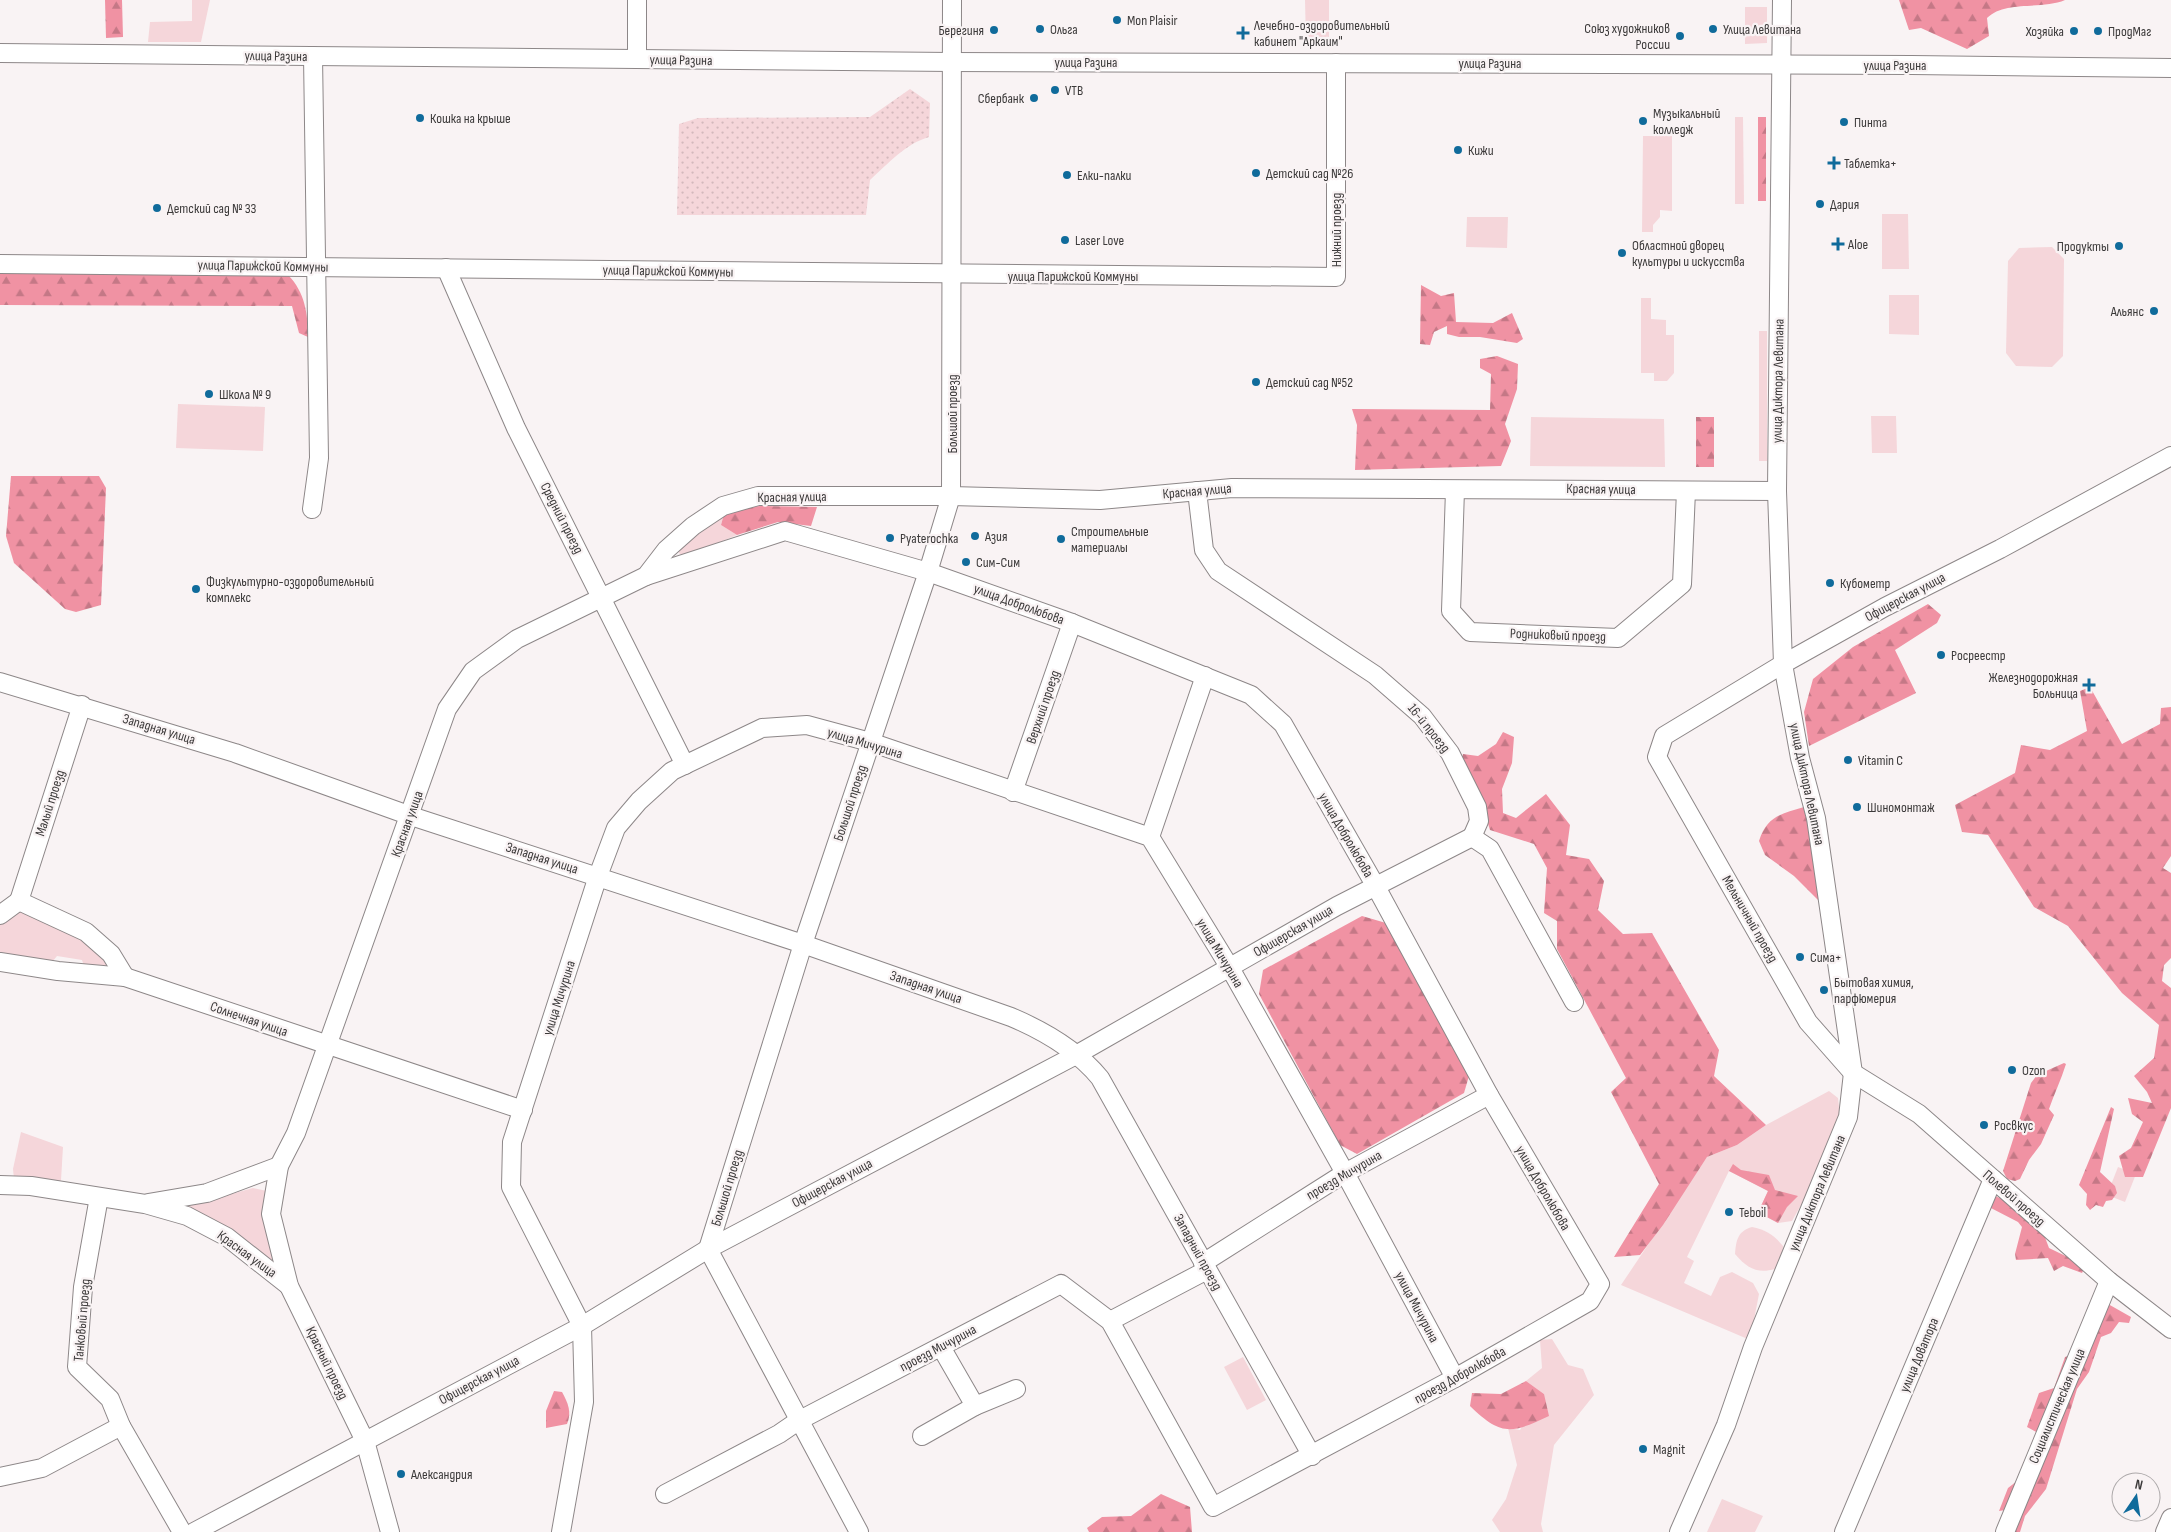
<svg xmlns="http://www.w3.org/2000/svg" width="2171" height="1532" font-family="'Sofia Sans Condensed',sans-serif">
  <defs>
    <pattern id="forest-firs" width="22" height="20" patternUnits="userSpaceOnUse" patternTransform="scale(1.25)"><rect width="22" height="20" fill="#f092a3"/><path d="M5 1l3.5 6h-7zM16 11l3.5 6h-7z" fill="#c47886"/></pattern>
    <pattern id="garden-dots" width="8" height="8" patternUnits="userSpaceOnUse" patternTransform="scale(1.25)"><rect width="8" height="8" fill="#f5d6da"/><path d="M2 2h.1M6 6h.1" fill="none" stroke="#d3b8bc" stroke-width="1.8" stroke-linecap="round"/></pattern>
  </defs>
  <rect width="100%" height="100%" fill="#f9f3f4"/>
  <g fill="#f5d6da">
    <polygon points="192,0 210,0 201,42 148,42 150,22 192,21"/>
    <polygon points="1305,0 1329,0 1329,42 1306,42"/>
    <polygon points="1745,7 1767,7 1767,43 1745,44"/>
    <polygon points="1735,117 1743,117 1744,204 1735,204"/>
    <polygon points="1656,130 1672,135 1672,211 1660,210 1660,217 1653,225 1653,232 1642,232 1643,136 1656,136"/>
    <polygon points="1882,214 1908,214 1909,269 1882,269"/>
    <polygon points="1467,217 1508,217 1507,248 1466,247"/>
    <polygon points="2052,247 2064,259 2063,356 2052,367 2016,366 2006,353 2008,261 2019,248"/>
    <polygon points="1889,295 1919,295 1919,335 1889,334"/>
    <polygon points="1641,298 1651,298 1651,319 1666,320 1666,335 1674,335 1674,373 1667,381 1654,381 1654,373 1641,373"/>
    <rect x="1759" y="331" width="8" height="130"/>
    <polygon points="178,404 265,407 263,451 176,448"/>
    <polygon points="1871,416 1896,416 1897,453 1872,453"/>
    <polygon points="1531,417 1664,419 1665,467 1530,466"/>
    <polygon points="724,514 721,525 737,535 684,557 679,553 678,547"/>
    <polygon points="19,908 80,935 100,949 113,971 84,966 82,960 57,956 52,962 0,957 0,924"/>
    <polygon points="1829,1091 1838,1098 1840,1116 1814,1182 1792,1221 1778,1223 1763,1215 1761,1206 1768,1191 1729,1171 1687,1257 1694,1261 1684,1283 1711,1296 1720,1277 1732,1272 1753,1283 1759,1294 1750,1340 1621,1285 1707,1157 1737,1145 1766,1125"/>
    <polygon points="21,1132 63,1147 61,1180 58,1184 14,1179 13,1169"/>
    <polygon points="2118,1167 2136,1174 2125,1202 2107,1195"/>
    <polygon points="253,1188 267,1191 276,1259 272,1263 187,1211 188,1206"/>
    <path d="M 1752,1227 C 1766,1230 1774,1235 1783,1246 L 1782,1259 L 1775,1269 C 1757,1274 1747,1268 1735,1254 C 1736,1240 1738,1231 1752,1227 Z"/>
    <polygon points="1552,1339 1568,1365 1583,1369 1594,1395 1554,1445 1541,1524 1543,1532 1500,1532 1492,1520 1506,1499 1517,1465 1508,1428 1520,1430 1544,1394 1526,1381 1542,1368 1540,1340"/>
    <polygon points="1243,1357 1266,1400 1247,1410 1224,1367"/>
    <polygon points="1722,1499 1763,1516 1755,1532 1707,1532"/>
  </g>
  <g fill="url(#forest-firs)">
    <polygon points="105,0 122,0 123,37 106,38"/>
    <path d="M 1899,0 L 2065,0 C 2042,10 2005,0 1987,18 L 1989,36 L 1967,49 L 1921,28 L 1909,30 Z"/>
    <rect x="1758" y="117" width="8" height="84"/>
    <path d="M 0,273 L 288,275 C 305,292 308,314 308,337 L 299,333 L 292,306 L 0,305 Z"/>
    <polygon points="1421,285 1441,296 1454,293 1456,322 1493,323 1512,313 1523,339 1517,343 1480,337 1459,337 1447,334 1447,326 1434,332 1430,345 1420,344"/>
    <polygon points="1497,356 1518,364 1517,389 1505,424 1511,441 1501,466 1355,470 1357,425 1352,409 1490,410 1491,374 1480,368 1480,359"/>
    <rect x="1696" y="417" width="18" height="50"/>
    <polygon points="11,476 99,476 106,488 101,605 76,612 65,609 14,563 6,536"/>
    <polygon points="761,506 817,507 811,526 778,522 737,535 721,525 724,514 739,507"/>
    <polygon points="1928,604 1941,615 1937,623 1895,650 1916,693 1809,746 1804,712 1813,679 1853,647"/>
    <polygon points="2090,687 2122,744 2160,724 2161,708 2171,707 2171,856 2163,868 2171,873 2171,958 2164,965 2162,981 2171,988 2171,1108 2143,1177 2125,1177 2119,1156 2131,1148 2143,1122 2132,1114 2128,1098 2152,1103 2147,1092 2134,1076 2154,1058 2159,1025 2122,993 2068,926 2034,907 1988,835 1962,832 1955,805 2015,773 2021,745 2050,750 2087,731 2080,691"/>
    <polygon points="1503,732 1514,737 1512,763 1502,789 1503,813 1516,818 1546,794 1570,825 1566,855 1589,859 1604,881 1598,910 1623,934 1652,933 1719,1050 1714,1076 1766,1125 1737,1145 1707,1157 1663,1225 1640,1255 1614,1257 1659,1184 1611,1092 1626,1078 1557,949 1557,921 1544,913 1547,868 1534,844 1490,830 1477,789 1461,762 1463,754 1478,756 1496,744"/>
    <path d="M 1804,807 L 1824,906 L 1794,876 L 1765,855 L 1759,841 C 1767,816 1781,814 1804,807 Z"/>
    <polygon points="1362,916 1386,923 1469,1076 1464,1093 1357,1154 1340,1145 1259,994 1263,970"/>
    <path d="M 2064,1063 L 2066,1064 C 2061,1080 2054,1094 2049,1109 L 2054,1115 L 2041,1144 L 2029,1160 L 2020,1179 L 2015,1181 L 2007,1179 L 2003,1171 L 2031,1083 L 2037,1075 Z"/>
    <polygon points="2111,1107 2114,1109 2100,1172 2115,1186 2117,1193 2112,1200 2106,1201 2103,1207 2096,1205 2090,1210 2086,1205 2087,1194 2079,1185"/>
    <polygon points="1733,1164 1741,1170 1769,1175 1775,1190 1798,1196 1787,1207 1778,1223 1763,1215 1761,1206 1768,1191 1729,1171"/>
    <polygon points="1991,1194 2008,1202 2043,1232 2049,1248 2078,1262 2084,1269 2082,1273 2063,1266 2054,1271 2048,1258 2016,1260 2015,1254 2022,1227 2018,1222 1989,1207"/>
    <polygon points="2101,1300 2131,1317 2129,1323 2119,1322 2111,1333 2101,1337 2089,1372 2077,1389 2046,1489 2025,1516 2020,1532 2011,1532 2019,1508 1999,1511 2008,1488 2021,1478 2040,1434 2027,1427 2039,1393 2054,1388 2065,1357 2091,1348 2095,1339 2089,1314"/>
    <path d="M 1526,1381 L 1544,1394 L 1549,1416 C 1511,1434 1501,1436 1470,1406 L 1472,1393 L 1501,1394 Z"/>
    <path d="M 554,1391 L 562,1392 C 568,1403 572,1412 567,1424 L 546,1428 L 546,1411 Z"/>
    <polygon points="1161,1494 1190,1507 1192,1532 1089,1532 1087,1528 1102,1517 1131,1516"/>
  </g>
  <path fill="url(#garden-dots)" d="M 910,89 L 930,103 L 929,137 C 905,144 889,163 870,180 L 866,215 L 677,215 L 679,124 L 698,118 L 870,117 Z"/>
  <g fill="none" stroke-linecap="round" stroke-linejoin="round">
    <g stroke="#8d8788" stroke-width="20">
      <g id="minor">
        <polyline points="0,53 952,62 1912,65 2171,68"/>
        <polyline points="637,59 637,0"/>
        <polyline points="0,264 1336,277 1336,63"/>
        <polyline points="446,268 516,428 685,765"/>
        <polyline points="2171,456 2000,549 1885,607 1783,664 1664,736 1657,757 1808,1022 1853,1073 1919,1114 2109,1281 2171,1329"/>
        <polyline points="1455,490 1451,611 1470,632 1618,638 1682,584 1686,491"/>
        <polyline points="1197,491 1204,550 1218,571 1375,675 1422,716 1450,753 1477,807 1479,821 1472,837"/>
        <polyline points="312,509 319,458 313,56"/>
        <polyline points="646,576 785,531 928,572 1072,623 1251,695 1283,724 1375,885 1489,1095 1600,1284 1590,1301 1455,1378 1213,1507 1110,1321 1061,1284 798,1421 779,1434 665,1494"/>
        <path d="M 0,682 L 235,753 L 411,816 L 803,944 L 1011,1017 C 1044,1031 1077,1050 1100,1078 L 1312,1456"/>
        <polyline points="1013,792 1072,623"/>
        <polyline points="1150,837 1205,676"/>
        <polyline points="1472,837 1490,849 1574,1002"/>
        <polyline points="19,901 82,705"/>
        <polyline points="19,901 86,932 111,954 125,977"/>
        <polyline points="0,915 19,901"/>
        <polyline points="0,962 58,971 125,977 523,1110"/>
        <polyline points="0,1185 31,1186 145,1204 187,1216 227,1237 289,1286"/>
        <polyline points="99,1197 83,1287 77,1367 110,1399 121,1426 182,1532"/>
        <polyline points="148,1203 207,1193 279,1166"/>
        <polyline points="1203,1263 1345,1173 1489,1095"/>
        <polyline points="1110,1321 1207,1270"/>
        <polyline points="975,1406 1016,1389"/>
        <polyline points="922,1436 975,1406 941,1347"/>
        <polyline points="0,1477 42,1468 121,1426"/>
        <polyline points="194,1532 582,1326 708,1249 1076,1055 1337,906 1472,837"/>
        <polyline points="390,1532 365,1441 289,1286 271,1214 279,1166 296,1133 447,709 473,671 517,639 646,576 666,550 693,526 723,506 758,496 951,496 1100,500 1232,488 1777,491"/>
        <polyline points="561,1532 584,1402 582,1326 511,1187 512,1142 598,876 616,828 639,801 672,771 762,728 807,725 870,742 1150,837 1230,968 1345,1173 1455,1378"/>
        <polyline points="859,1532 708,1249 803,944 928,572 951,496 952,0"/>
        <polyline points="1679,1532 1726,1425 1753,1347 1848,1117 1853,1073 1816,818 1800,758 1783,664 1777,491 1782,0"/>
        <polyline points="1844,1532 1993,1179"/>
        <polyline points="2005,1532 2109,1281"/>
        <polyline points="2165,1532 2171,1518"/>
      </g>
    </g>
    <use href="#minor" stroke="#fff" stroke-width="18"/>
  </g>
  <g fill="#106b9b" stroke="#f9f3f4" stroke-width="2">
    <circle cx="1117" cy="20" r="5"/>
    <circle cx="1040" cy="29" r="5"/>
    <circle cx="1713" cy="29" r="5"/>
    <circle cx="994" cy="30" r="5"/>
    <circle cx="2074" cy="31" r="5"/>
    <circle cx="2098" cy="31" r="5"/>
    <path d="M1240.5 25.5h5v5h5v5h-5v5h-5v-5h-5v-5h5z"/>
    <circle cx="1680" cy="36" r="5"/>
    <circle cx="1055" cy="90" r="5"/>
    <circle cx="1034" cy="98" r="5"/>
    <circle cx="420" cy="118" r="5"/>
    <circle cx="1643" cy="121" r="5"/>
    <circle cx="1844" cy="122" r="5"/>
    <circle cx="1458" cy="150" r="5"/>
    <path d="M1831.5 155.5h5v5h5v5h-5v5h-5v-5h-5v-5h5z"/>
    <circle cx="1256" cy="173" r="5"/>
    <circle cx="1067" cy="175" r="5"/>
    <circle cx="1820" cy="204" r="5"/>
    <circle cx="157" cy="208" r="5"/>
    <circle cx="1065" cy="240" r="5"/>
    <path d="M1835.5 236.5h5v5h5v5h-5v5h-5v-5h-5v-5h5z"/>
    <circle cx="2119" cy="246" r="5"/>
    <circle cx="1622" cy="253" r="5"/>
    <circle cx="2154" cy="311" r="5"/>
    <circle cx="1256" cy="382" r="5"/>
    <circle cx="209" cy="394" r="5"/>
    <circle cx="975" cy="536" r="5"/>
    <circle cx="890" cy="538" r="5"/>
    <circle cx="1061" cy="539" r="5"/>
    <circle cx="966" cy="562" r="5"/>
    <circle cx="1830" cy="583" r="5"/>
    <circle cx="196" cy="589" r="5"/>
    <circle cx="1941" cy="655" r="5"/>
    <path d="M2086.5 677.5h5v5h5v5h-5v5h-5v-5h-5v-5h5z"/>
    <circle cx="1848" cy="760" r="5"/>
    <circle cx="1857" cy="807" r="5"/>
    <circle cx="1800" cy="957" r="5"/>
    <circle cx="1824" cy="990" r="5"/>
    <circle cx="2012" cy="1070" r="5"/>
    <circle cx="1984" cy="1125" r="5"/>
    <circle cx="1729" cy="1212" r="5"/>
    <circle cx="1643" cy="1449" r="5"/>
    <circle cx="401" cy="1474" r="5"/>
  </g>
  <g text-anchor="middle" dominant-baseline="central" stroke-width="4.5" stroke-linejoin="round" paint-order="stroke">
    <g font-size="14" fill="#3c3a3a" stroke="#f9f3f4" text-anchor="start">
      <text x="1127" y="20">Mon Plaisir</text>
      <text x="1254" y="25">Лечебно-оздоровительный<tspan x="1254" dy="16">кабинет "Аркаим"</tspan></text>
      <text x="1670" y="28" text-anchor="end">Союз художников<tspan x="1670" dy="16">России</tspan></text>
      <text x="1050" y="29">Ольга</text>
      <text x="1723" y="29">Улица Левитана</text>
      <text x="984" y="30" text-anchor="end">Берегиня</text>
      <text x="2064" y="31" text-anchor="end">Хозяйка</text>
      <text x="2108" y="31">ПродМаг</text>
      <text x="1065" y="90">VTB</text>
      <text x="1024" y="98" text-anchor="end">Сбербанк</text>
      <text x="1653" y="113">Музыкальный<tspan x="1653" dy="16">колледж</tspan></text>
      <text x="430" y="118">Кошка на крыше</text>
      <text x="1854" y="122">Пинта</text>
      <text x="1468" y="150">Кижи</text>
      <text x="1844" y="163">Таблетка+</text>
      <text x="1266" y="173">Детский сад №26</text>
      <text x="1077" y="175">Елки-палки</text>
      <text x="1830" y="204">Дария</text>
      <text x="167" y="208">Детский сад № 33</text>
      <text x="1075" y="240">Laser Love</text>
      <text x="1848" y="244">Aloe</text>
      <text x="1632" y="245">Областной дворец<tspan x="1632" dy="16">культуры и искусства</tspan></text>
      <text x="2109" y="246" text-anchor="end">Продукты</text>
      <text x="2144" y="311" text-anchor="end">Альянс</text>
      <text x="1266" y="382">Детский сад №52</text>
      <text x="219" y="394">Школа № 9</text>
      <text x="1071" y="531">Строительные<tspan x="1071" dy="16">материалы</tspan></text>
      <text x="985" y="536">Азия</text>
      <text x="900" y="538">Pyaterochka</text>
      <text x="976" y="562">Сим-Сим</text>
      <text x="206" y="581">Физкультурно-оздоровительный<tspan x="206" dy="16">комплекс</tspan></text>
      <text x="1840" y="583">Кубометр</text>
      <text x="1951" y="655">Росреестр</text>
      <text x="2078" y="677" text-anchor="end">Железнодорожная<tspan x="2078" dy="16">Больница</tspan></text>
      <text x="1858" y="760">Vitamin C</text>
      <text x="1867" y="807">Шиномонтаж</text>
      <text x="1810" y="957">Сима+</text>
      <text x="1834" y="982">Бытовая химия,<tspan x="1834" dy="16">парфюмерия</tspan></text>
      <text x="2022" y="1070">Ozon</text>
      <text x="1994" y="1125">Росвкус</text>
      <text x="1739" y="1212">Teboil</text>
      <text x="1653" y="1449">Magnit</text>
      <text x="411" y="1474">Александрия</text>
    </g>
    <g font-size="14" fill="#3c3a3a" stroke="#f9f3f4">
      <text transform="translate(276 56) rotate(1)">улица Разина</text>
      <text transform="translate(681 60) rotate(1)">улица Разина</text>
      <text x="1086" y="62">улица Разина</text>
      <text x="1490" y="63">улица Разина</text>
      <text x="1895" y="65">улица Разина</text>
      <text transform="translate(1336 230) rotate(-90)">Нижний проезд</text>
      <text transform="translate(263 266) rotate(1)">улица Парижской Коммуны</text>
      <text transform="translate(668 271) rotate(1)">улица Парижской Коммуны</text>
      <text x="1073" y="276">улица Парижской Коммуны</text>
      <text transform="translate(1778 381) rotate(-89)">улица Диктора Левитана</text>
      <text transform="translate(952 414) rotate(-90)">Большой проезд</text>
      <text transform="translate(1601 489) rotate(1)">Красная улица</text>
      <text transform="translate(1197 491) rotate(-5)">Красная улица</text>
      <text transform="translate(792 497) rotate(-1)">Красная улица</text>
      <text transform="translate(562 518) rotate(63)">Средний проезд</text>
      <text transform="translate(1905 597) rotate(-28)">Офицерская улица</text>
      <text transform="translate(1019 604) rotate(20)">улица Добролюбова</text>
      <text transform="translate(1558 635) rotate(2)">Родниковый проезд</text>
      <text transform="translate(1043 707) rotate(-71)">Верхний проезд</text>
      <text transform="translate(1429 728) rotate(51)">16-й проезд</text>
      <text transform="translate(159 729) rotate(17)">Западная улица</text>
      <text transform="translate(865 743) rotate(17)">улица Мичурина</text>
      <text transform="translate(1807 784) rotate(78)">улица Диктора Левитана</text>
      <text transform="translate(50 803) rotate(-72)">Малый проезд</text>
      <text transform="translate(850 803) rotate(-72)">Большой проезд</text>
      <text transform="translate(407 824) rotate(-70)">Красная улица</text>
      <text transform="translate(1346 835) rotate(60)">улица Добролюбова</text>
      <text transform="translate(542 858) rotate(18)">Западная улица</text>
      <text transform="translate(1750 919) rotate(60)">Мельничный проезд</text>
      <text transform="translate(1293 931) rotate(-30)">Офицерская улица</text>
      <text transform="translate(1220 953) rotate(59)">улица Мичурина</text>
      <text transform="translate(926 987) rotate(19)">Западная улица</text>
      <text transform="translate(559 998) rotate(-72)">улица Мичурина</text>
      <text transform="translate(249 1019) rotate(19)">Солнечная улица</text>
      <text transform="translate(1344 1175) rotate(-30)">проезд Мичурина</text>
      <text transform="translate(832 1183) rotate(-28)">Офицерская улица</text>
      <text transform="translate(727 1188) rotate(-73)">Большой проезд</text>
      <text transform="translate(1543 1188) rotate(60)">улица Добролюбова</text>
      <text transform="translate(1817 1193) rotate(-67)">улица Диктора Левитана</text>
      <text transform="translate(2014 1198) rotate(41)">Полевой проезд</text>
      <text transform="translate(1198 1252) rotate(61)">Западный проезд</text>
      <text transform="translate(247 1254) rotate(36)">Красная улица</text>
      <text transform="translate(1417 1307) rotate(62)">улица Мичурина</text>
      <text transform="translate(82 1320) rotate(-85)">Танковый проезд</text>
      <text transform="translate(938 1348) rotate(-28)">проезд Мичурина</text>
      <text transform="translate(1919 1355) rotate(-67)">улица Доватора</text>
      <text transform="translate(327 1363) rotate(64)">Красный проезд</text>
      <text transform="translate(1460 1375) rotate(-29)">проезд Добролюбова</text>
      <text transform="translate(479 1380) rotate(-28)">Офицерская улица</text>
      <text transform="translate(2057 1406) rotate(-67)">Социалистическая улица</text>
    </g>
  </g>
  <g transform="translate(2136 1497) rotate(13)"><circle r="24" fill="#f9f3f4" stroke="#ada9aa"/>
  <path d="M0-4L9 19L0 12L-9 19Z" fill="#106b9b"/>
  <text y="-8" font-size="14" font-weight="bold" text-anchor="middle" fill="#3c3a3a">N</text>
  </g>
</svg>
